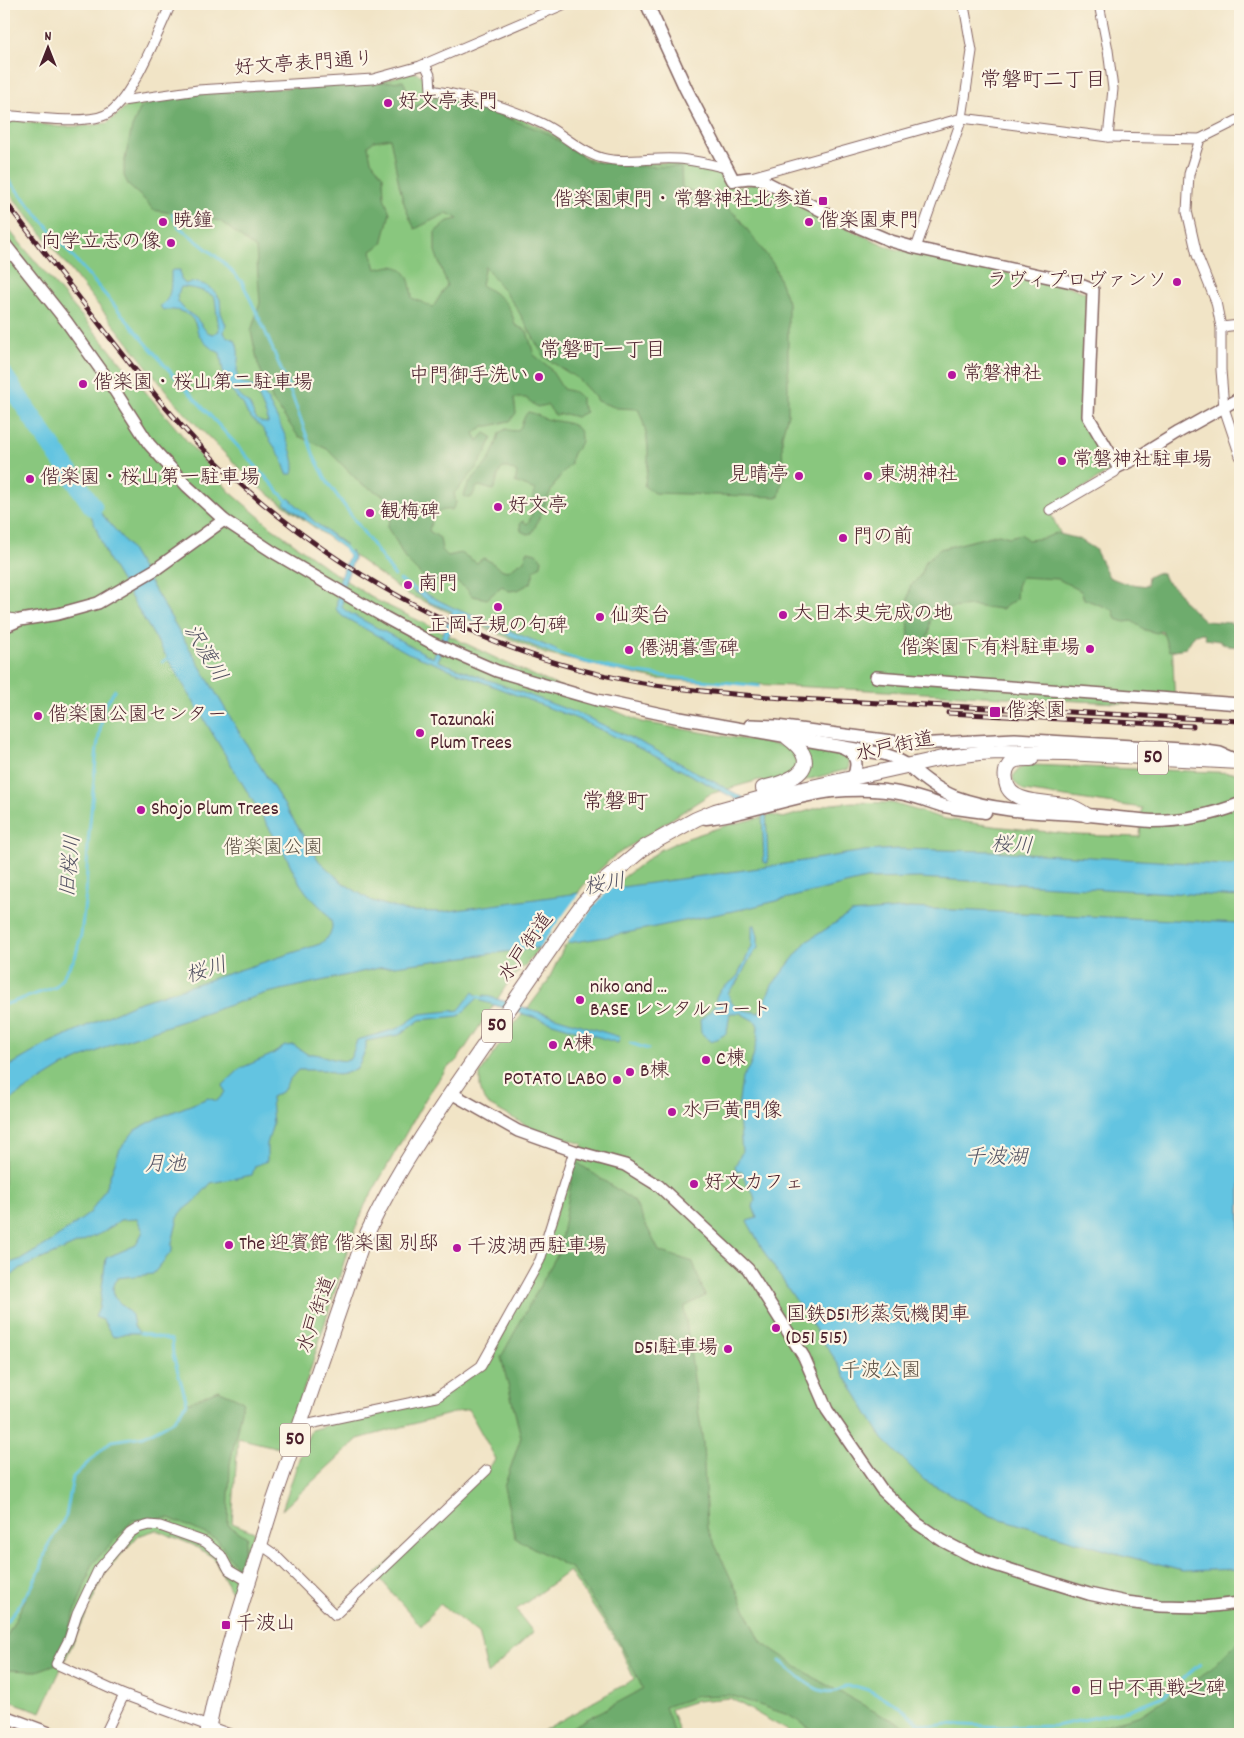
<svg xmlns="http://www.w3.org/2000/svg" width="1244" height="1738" font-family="Dekko,'Klee One',sans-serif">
  <rect width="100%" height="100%" fill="#fcf5e5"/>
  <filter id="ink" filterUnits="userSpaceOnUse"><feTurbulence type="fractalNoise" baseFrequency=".02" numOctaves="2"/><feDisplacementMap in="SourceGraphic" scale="10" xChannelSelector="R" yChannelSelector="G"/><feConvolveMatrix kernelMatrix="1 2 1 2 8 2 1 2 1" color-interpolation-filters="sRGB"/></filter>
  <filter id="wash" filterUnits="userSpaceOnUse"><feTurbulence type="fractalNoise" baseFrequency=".0096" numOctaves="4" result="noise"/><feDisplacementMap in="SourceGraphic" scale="20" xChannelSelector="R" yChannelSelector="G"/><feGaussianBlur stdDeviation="1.12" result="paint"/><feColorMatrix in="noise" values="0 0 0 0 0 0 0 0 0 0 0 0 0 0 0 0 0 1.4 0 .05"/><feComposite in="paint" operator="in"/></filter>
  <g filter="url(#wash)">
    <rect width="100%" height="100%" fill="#f1e4c6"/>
    <g fill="#89c77e" stroke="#6a7354">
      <path d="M 413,72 L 428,78 L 428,94 C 469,99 511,112 548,131 C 566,141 574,154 596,161 C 619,168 652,161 676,163 C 691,164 707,169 721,173 C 734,190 738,188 758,182 L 837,224 L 891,248 L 1068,286 L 1089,294 L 1086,416 L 1116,467 L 1049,510 L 1089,593 L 1172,639 L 1175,706 L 655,679 L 545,654 L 407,594 L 257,486 L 179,407 L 4,186 L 4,125 L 13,120 L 61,127 L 86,126 L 107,123 L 128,106 L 150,100 L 372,84 Z"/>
      <polygon points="4,224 230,492 270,526 334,573 376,600 510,665 641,722 848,757 849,769 787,785 759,780 710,794 613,857 583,886 529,961 508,983 456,1062 447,1068 426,1098 365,1205 348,1249 308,1377 283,1449 238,1438 232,1523 254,1532 233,1595 214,1558 193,1545 156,1530 138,1536 106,1571 41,1712 4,1699"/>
      <polygon points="1031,765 1240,773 1240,1734 794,1734 730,1698 696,1701 671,1709 680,1734 537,1734 634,1679 619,1645 569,1571 516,1610 533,1632 488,1674 478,1633 440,1604 421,1626 376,1574 487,1470 496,1459 468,1409 358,1439 282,1510 300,1456 311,1430 402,1404 437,1397 481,1366 540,1260 575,1158 583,1144 535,1130 489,1105 483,1097 480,1088 480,1074 510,1029 529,1007 547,983 563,949 578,926 606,894 624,877 660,850 682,840 724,826 772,815 783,818 831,804 852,802 892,803 945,819 993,826 1077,835 1140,837 1142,808 1024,791 1014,782 1013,776 1021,767"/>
    </g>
    <g fill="#6eac6d" stroke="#5c664c" fill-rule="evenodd">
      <path d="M 403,81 C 410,92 405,98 410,108 L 436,98 L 467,103 L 545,132 L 589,161 L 638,166 L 681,167 L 682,188 L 709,195 L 718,200 L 737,216 L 774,265 L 788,302 L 788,414 L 782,435 L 783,477 L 779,497 L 654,493 L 644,486 C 651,460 649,433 638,409 L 617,408 L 597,401 L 594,396 L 578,379 L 544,357 L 516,307 L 485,266 L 481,285 C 500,296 510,302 515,325 L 527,331 L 534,355 L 549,367 L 563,389 L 575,392 L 581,397 L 581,404 L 586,412 L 576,417 L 565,414 L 555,415 L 547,405 L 537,407 L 526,398 L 514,398 L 516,413 L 510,421 C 501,422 493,427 484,426 L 474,433 L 478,441 L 485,433 L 492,437 C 486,458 469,478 454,493 L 456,503 L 452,510 C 437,508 432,517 429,531 L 440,538 L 442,550 L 448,556 L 461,553 L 477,563 L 483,558 C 495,562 495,569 508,571 L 518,564 L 523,562 L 528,551 L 536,553 L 542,559 L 541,565 L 534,571 L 531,583 L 518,590 L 509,591 L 502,586 L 487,599 L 472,596 L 467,589 L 457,582 L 448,584 L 422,576 L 405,559 L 396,541 L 387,527 L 393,513 L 386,497 L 360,483 L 327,449 L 298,436 L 273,401 L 258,364 L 251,331 L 260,303 L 256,249 L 220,221 L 153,210 L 146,201 L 129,186 L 124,176 L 124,164 L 132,127 L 140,109 L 152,101 L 201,93 ZM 390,138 C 397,169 399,201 415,229 L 447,213 L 458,219 L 448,221 L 435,232 L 435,251 L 447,285 L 433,307 L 412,298 C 411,285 409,268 392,266 C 388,266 381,268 376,269 L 371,251 L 382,244 L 390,213 L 384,197 L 383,176 L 371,160 L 368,146 L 374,141 Z"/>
      <path d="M 528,412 C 534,413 538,415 543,418 C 554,423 582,419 581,439 C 581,447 574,449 572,456 C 571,458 571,461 571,464 C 550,483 545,508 532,533 L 527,534 L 521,531 L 520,523 L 523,521 L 527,524 C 536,514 529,501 535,490 L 515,482 L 517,473 C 496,458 500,479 493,490 L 479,486 L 476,488 L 472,497 L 468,498 L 464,496 C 466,481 482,471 489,460 C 494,451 497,442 499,433 L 506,429 C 525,436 519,421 528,412 Z"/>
      <polygon points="1056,533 1079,539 1095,549 1109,577 1124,583 1147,586 1148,577 1156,573 1163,574 1166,581 1178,591 1184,602 1205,621 1231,623 1240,629 1240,647 1229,646 1219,641 1206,639 1204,633 1195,634 1186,648 1169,651 1162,630 1157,633 1145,630 1132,621 1125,622 1116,619 1113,610 1084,599 1081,591 1058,579 1021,577 1017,586 1016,599 1002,609 971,606 951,608 945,614 937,614 930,621 929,633 924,643 922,654 913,654 909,649 908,599 910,587 922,573 925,562 940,549 999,534 1009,537 1021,534 1028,540 1045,538"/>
      <polygon points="575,1161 634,1201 659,1251 693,1262 705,1296 684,1307 703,1443 707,1528 761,1642 818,1680 881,1715 923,1734 820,1734 788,1715 730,1695 697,1696 665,1707 675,1734 559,1734 643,1689 620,1643 572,1569 515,1538 504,1487 521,1437 501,1357 559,1251"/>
      <polygon points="218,1390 243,1401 230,1464 228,1525 247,1537 238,1569 217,1539 169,1518 133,1520 93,1563 56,1664 37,1671 4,1670 4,1642 41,1568 47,1547 66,1516 73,1477 111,1441 145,1436 173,1421 187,1403"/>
      <polygon points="1240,1639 1240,1734 1073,1734 1141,1715 1211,1669"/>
    </g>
    <g fill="#63c4e1" stroke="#567286" fill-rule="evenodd">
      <path d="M 173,270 L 180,270 L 181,279 L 185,284 C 199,279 213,287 220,299 L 221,313 L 226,325 L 224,332 L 226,336 L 235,340 C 243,355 233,373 239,380 C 243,385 256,386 262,390 C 271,407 300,457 293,474 L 287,474 L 281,457 L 262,428 L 248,415 L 243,404 L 236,397 L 227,384 L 224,377 L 220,353 C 212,349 206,345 201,338 C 197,333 197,328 195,323 C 189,311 175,309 163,310 L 160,306 C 172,299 171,284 171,271 ZM 181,287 C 191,287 208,291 215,298 L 219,331 L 213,334 L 207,332 L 196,318 L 185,310 L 178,302 L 177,296 ZM 238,388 L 257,393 L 267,417 L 268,423 C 252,423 255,411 248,403 C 243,398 239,397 237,390 Z"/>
      <path d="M 82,484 L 94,505 L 128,545 L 242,737 L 319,861 L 343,883 L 372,901 L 407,911 L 442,912 L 766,867 L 864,851 L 898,849 L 991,851 L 1224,865 L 1240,864 L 1240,897 L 919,878 L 866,879 L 748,908 L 606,937 L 536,948 L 379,968 L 263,994 L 111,1045 L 62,1067 L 20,1093 L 4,1106 L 4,1069 L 49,1043 L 134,1004 L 320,944 C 348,924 320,909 306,892 C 298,882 293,870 287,858 L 108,559 L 87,505 L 77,488 Z"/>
      <polygon points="289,498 316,523 346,545 302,517 284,503"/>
      <polygon points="351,550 354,558 344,585 342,607 346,611 433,658 452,611 431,603 412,590 414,588 454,608 557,650 553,654 458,614 438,661 582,715 650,747 766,810 768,863 764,863 762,813 647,752 580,720 408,653 342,616 336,609 339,582"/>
      <path d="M 910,908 L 1240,923 L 1240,1569 L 1182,1571 L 1115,1553 L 991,1516 L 924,1480 L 883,1439 L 833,1356 L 767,1257 L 747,1221 L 757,1218 L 753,1207 L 755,1200 L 753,1192 L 746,1183 L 742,1171 L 737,1172 L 735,1166 L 742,1152 L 738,1107 L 742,1078 L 751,1064 L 757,1040 L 758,1026 L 756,1022 L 740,1013 L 730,1013 L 727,1033 L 712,1042 L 701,1033 L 700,1020 L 715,1007 C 716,1004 715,998 717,995 C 720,987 733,983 738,975 L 752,946 L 752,925 L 755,925 L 758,936 L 758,948 C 749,958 745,968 739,980 C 736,985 731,988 728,993 C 733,1012 742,1009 759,1013 L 772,985 L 806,942 L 851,913 Z"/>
      <path d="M 473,992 L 479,997 L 459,1016 L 420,1020 L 399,1035 L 366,1041 L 366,1049 L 357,1069 L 344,1074 L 337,1075 L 325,1070 L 298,1070 L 289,1080 L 283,1091 L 271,1097 L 273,1124 L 267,1144 L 267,1161 L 255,1166 L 252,1175 L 211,1183 L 193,1203 L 179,1214 L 172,1243 L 172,1251 L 153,1274 L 117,1278 L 113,1288 L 114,1297 L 132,1315 L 134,1326 L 140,1333 L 126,1333 L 113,1337 L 103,1320 L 95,1317 L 99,1308 L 106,1258 L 136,1245 L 143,1231 L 137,1219 L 120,1220 L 104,1232 L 21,1268 L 10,1277 L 4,1276 L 4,1265 L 22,1259 L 52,1241 L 90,1213 L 105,1189 L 120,1149 L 135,1130 L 160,1117 L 208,1098 L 217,1101 L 225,1092 L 223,1085 L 241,1068 L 271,1055 L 285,1046 L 294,1045 L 307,1054 C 321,1052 335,1063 349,1060 L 352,1055 L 357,1040 L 399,1028 L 420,1014 L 459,1010 Z"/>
      <path d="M 484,995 L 620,1037 L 618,1043 C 572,1029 527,1015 481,1001 Z"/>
    </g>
    <polygon fill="#f1e4c6" points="614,885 595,905 565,946 537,951 582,889"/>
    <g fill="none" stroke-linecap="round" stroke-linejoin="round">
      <g stroke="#63c4e1" stroke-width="3">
        <polyline points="4,175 168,369 289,503"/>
        <polyline points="172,214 179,227 223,262 242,282 263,326 293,398 314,456 328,483 395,576"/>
        <polyline points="307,519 344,547 351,556"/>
        <polyline points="400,580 416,590"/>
        <path d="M 551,651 C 617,676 689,678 759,686"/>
        <polyline points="162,662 170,657"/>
        <polyline points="479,997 482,998"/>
        <polyline points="4,1005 56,987 75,958 81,935 86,893 88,844 97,748 104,707 115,690"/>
        <polyline points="630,1043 648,1049"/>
        <polyline points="4,1626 31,1588 41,1568 47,1547 66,1516 73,1477 111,1441 144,1436 173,1421 187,1403 173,1355 172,1340 140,1333"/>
        <path d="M 780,1661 C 800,1676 821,1704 846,1686 C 850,1686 854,1686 858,1687 C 875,1691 908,1710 918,1723 L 933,1726 L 947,1724 L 1002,1727 L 1056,1726 L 1128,1710 L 1163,1696 L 1200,1664"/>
      </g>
      <polyline stroke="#63c4e1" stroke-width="19" points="4,376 93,507"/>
    </g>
  </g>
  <g filter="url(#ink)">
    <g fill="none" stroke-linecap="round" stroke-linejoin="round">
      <g stroke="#846461" stroke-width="11">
        <g id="minor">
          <polyline points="1099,4 1108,50 1113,89 1108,137"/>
          <path d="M 425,64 L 430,75 L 431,90 C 470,97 507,106 543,124 C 563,134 580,152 602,158 C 626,164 653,157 678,159 C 694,160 710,164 726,168"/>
          <polyline points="122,101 198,90 373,79 420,66 565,4"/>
          <path d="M 4,119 L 13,116 C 36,118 85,124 105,115 C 130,105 159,29 171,4"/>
          <polyline points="1200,139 1189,174 1187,211 1197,255 1216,302 1221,327 1221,370 1224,408 1240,456"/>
          <polyline points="751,177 962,118 1108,137 1200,139 1240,119"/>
          <polyline points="916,248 962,118 972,51 965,11 961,4"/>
          <polyline points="1221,327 1240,325"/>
          <polyline points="1050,510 1115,472 1118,467"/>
          <polyline points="4,617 20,620"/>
          <polyline points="300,1426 437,1397 481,1366 540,1260 574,1151"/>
          <polyline points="261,1545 274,1554 335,1615 487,1470"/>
          <polyline points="105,1734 124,1695"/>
          <polyline points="230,1734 124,1695 56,1664 69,1639 77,1614 98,1570 130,1533 138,1528 149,1525 160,1526 205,1542 221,1555 229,1570 249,1582"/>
        </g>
      </g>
      <g stroke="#846461" stroke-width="14">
        <g id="tertiary">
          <polyline points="733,180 749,178 760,179 832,216 891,241 916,248 1076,283 1093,290 1088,416 1118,467 1135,459 1179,432 1240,398"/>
          <polyline points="4,243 66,321 106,377 149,444 187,486 224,520 273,552 386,618 432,643 497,671 597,700 680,718 884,754 893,757 908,765"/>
          <polyline points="4,627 20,620 58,614 98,603 156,569 224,520"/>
          <polyline points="876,677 1240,704"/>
          <polyline points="750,725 776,726 915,744 1015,739 1199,750 1220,753 1236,760"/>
          <path d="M 844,748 C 857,754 859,766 852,778"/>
          <polyline points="451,1093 518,1131 574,1151 625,1165 659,1186 748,1269 804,1357 827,1410 882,1490 918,1524 943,1541 968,1554 992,1564 1089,1594 1126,1602 1160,1606 1204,1607 1240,1603"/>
          <polyline points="4,1716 52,1734"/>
        </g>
      </g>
      <g stroke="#846461" stroke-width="15">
        <g id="secondary">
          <polyline points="647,4 686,89 733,180"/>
          <path d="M 908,765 C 922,778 937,790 955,797 C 993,811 1036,812 1076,814 C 1101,816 1127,819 1152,821 C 1183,821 1212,815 1240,804"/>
          <path d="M 706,818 C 748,814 789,796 832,791 C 855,789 881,789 904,794 C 918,797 931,802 944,806 C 958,809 971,810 985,812"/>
        </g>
      </g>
      <g stroke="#846461" stroke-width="16">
        <g id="primary">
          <path d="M 1031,759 C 1023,759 1014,758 1009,765 C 1006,769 1005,775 1006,780 C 1007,806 1053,801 1070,806 C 1076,808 1082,812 1087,815"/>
          <path d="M 763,788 C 792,781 826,767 788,738"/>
          <path d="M 207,1734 L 216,1692 L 231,1639 L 273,1503 L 361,1247 C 385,1192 417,1143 451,1093 C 489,1038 527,983 565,928 L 584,902 L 603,882 L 645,847 L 696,819 L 715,811 L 758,799 L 942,758 L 979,753 L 999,752 L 1066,753 L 1240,762"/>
        </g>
      </g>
      <use href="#minor" stroke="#fff" stroke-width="9"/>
      <use href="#tertiary" stroke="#fff" stroke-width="11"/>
      <use href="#secondary" stroke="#fff" stroke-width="12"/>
      <use href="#primary" stroke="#fff" stroke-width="14"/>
      <g stroke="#4a1f2b" stroke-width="5">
        <g id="rail">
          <path d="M 4,200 C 37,243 71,287 104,330 C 142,379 180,429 226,471 C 345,581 493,660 655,685 C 744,698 836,701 926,705 C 1031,710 1135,715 1240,721"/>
          <polyline points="948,713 1193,726"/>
        </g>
      </g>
      <use href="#rail" stroke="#fcf5e5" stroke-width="3" stroke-dasharray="9" stroke-linecap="butt"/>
    </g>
  </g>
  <g fill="#b5179e" stroke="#fcf5e5" stroke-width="2">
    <circle cx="388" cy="103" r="5"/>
    <rect x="818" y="196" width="10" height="10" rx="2.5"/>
    <circle cx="163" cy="222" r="5"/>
    <circle cx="809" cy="222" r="5"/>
    <circle cx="171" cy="243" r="5"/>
    <circle cx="1177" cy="282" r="5"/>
    <circle cx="952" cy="375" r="5"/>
    <circle cx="539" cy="377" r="5"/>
    <circle cx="83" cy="384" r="5"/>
    <circle cx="1062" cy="461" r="5"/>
    <circle cx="799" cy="476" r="5"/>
    <circle cx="868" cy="476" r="5"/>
    <circle cx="30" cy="479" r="5"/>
    <circle cx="498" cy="507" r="5"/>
    <circle cx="370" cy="513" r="5"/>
    <circle cx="843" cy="538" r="5"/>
    <circle cx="408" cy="585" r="5"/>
    <circle cx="498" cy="607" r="5"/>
    <circle cx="783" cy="615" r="5"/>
    <circle cx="600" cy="617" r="5"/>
    <circle cx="1090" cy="649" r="5"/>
    <circle cx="629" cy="650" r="5"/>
    <rect x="989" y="706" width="12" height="12" rx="2.5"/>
    <circle cx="38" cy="716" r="5"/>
    <circle cx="420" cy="733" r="5"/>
    <circle cx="141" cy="810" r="5"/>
    <circle cx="580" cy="1000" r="5"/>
    <circle cx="553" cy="1045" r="5"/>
    <circle cx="706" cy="1060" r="5"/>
    <circle cx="630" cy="1072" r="5"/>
    <circle cx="617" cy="1080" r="5"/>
    <circle cx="672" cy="1112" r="5"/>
    <circle cx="694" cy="1184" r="5"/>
    <circle cx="229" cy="1245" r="5"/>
    <circle cx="457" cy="1248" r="5"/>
    <circle cx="776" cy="1328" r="5"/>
    <circle cx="728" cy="1349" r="5"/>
    <rect x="221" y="1620" width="10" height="10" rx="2.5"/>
    <circle cx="1076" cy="1690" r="5"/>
  </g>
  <g text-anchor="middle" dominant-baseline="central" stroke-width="4.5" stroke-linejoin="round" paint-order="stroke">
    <g fill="#fcf5e5" stroke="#7f5f63" stroke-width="1">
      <rect x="1138" y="741.5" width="30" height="33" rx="4"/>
      <rect x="482" y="1009.5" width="30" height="33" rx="4"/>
      <rect x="280" y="1423.5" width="30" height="33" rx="4"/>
    </g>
    <g font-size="19" font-weight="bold" fill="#4a1f2b">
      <text x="1153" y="758">50</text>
      <text x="497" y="1026">50</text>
      <text x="295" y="1440">50</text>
    </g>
    <g font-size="20" fill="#4a1f2b" stroke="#fcf5e5">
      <text transform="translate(304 65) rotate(-4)">好文亭表門通り</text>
      <text transform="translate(895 748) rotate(-12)">水戸街道</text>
      <text transform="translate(527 948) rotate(-55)">水戸街道</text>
      <text transform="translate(318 1315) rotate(-71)">水戸街道</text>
    </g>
    <g font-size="20" fill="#4a1f2b" stroke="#fcf5e5" text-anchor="start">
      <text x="398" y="103">好文亭表門</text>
      <text x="813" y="201" text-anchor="end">偕楽園東門・常磐神社北参道</text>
      <text x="173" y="222">暁鐘</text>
      <text x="819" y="222">偕楽園東門</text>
      <text x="161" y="243" text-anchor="end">向学立志の像</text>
      <text x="1167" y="282" text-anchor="end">ラヴィプロヴァンソ</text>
      <text x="962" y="375">常磐神社</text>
      <text x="529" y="377" text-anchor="end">中門御手洗い</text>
      <text x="93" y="384">偕楽園・桜山第二駐車場</text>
      <text x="1072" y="461">常磐神社駐車場</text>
      <text x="789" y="476" text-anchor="end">見晴亭</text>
      <text x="878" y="476">東湖神社</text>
      <text x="40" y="479">偕楽園・桜山第一駐車場</text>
      <text x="508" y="507">好文亭</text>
      <text x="380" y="513">観梅碑</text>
      <text x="853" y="538">門の前</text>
      <text x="418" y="585">南門</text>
      <text x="793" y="615">大日本史完成の地</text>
      <text x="610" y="617">仙奕台</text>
      <text x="498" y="627" text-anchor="middle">正岡子規の句碑</text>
      <text x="1080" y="649" text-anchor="end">偕楽園下有料駐車場</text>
      <text x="639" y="650">僊湖暮雪碑</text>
      <text x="1006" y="712">偕楽園</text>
      <text x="48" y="716">偕楽園公園センター</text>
      <text x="430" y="721">Tazunaki<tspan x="430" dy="23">Plum Trees</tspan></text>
      <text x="151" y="810">Shojo Plum Trees</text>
      <text x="590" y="988">niko and ...<tspan x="590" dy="23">BASE レンタルコート</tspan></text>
      <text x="563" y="1045">A棟</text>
      <text x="716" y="1060">C棟</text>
      <text x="640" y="1072">B棟</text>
      <text x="607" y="1080" text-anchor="end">POTATO LABO</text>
      <text x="682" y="1112">水戸黄門像</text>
      <text x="704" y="1184">好文カフェ</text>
      <text x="239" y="1245">The 迎賓館 偕楽園 別邸</text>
      <text x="467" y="1248">千波湖西駐車場</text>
      <text x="786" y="1316">国鉄D51形蒸気機関車<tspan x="786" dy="23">(D51 515)</tspan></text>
      <text x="718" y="1349" text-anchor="end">D51駐車場</text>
      <text x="236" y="1625">千波山</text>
      <text x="1086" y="1690">日中不再戦之碑</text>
    </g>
    <g font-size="20" fill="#5d5144" stroke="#fcf5e5">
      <text x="273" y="849">偕楽園公園</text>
      <text x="881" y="1372">千波公園</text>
    </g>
    <g font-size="21" fill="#4a1f2b" stroke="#fcf5e5">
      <text x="1043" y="82">常磐町二丁目</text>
      <text x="603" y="352">常磐町一丁目</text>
    </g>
    <g font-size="21" font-style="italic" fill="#525162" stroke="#fcf5e5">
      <text transform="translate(204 654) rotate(59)">沢渡川</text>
      <text transform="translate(1012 847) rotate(3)">桜川</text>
      <text transform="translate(72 866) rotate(-85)">旧桜川</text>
      <text transform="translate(605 886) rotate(-10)">桜川</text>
      <text transform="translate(207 972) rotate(-17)">桜川</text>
      <text x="996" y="1159">千波湖</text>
      <text x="165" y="1166">月池</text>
    </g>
    <g font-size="22" fill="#4a1f2b" stroke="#fcf5e5">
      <text x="615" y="803">常磐町</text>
    </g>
  </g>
  <rect width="1244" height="1738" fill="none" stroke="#fcf5e5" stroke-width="20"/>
  <g transform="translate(48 48)" stroke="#fcf5e5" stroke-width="4" paint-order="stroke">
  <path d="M0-4L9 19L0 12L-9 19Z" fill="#4a1f2b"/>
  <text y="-8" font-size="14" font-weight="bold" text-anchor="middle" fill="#4a1f2b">N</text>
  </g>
</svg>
